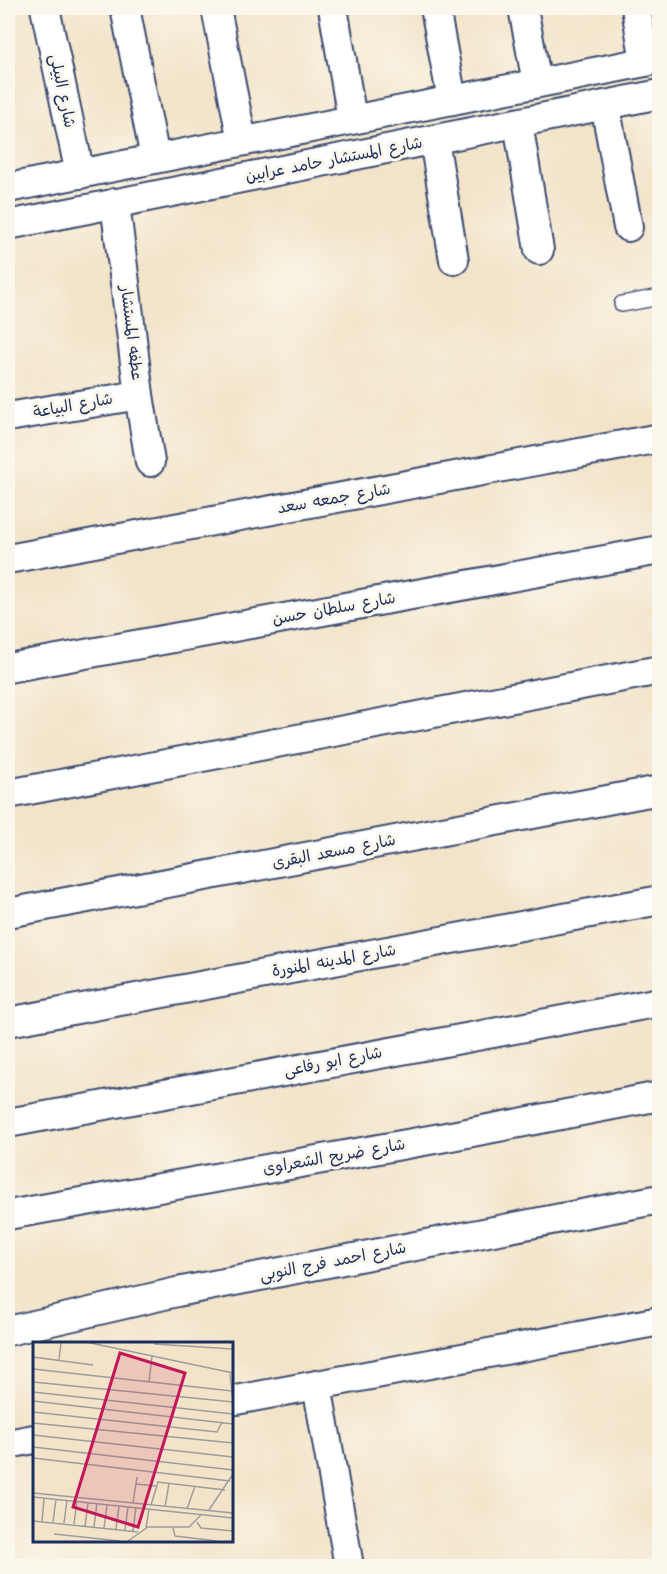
<svg xmlns="http://www.w3.org/2000/svg" width="667" height="1574" font-family="Kalam,'Playpen Sans Arabic',sans-serif">
  <rect width="100%" height="100%" fill="#fbf7ec"/>
  <filter id="ink" filterUnits="userSpaceOnUse"><feTurbulence type="fractalNoise" baseFrequency=".0167" numOctaves="2"/><feDisplacementMap in="SourceGraphic" scale="12" xChannelSelector="R" yChannelSelector="G"/><feConvolveMatrix kernelMatrix="1 2 1 2 8 2 1 2 1" color-interpolation-filters="sRGB"/></filter>
  <filter id="wash" filterUnits="userSpaceOnUse"><feTurbulence type="fractalNoise" baseFrequency=".008" numOctaves="4" result="noise"/><feDisplacementMap in="SourceGraphic" scale="24" xChannelSelector="R" yChannelSelector="G"/><feGaussianBlur stdDeviation="1.35" result="paint"/><feColorMatrix in="noise" values="0 0 0 0 0 0 0 0 0 0 0 0 0 0 0 0 0 1.4 0 .05"/><feComposite in="paint" operator="in"/></filter>
  <g filter="url(#wash)">
    <rect width="100%" height="100%" fill="#f3e4c9"/>
  </g>
  <g filter="url(#ink)">
    <g fill="none" stroke-linecap="round" stroke-linejoin="round">
      <g stroke="#3b4a6e" stroke-width="18">
        <polyline id="lane" points="622,304 660,297"/>
      </g>
      <g stroke="#3b4a6e" stroke-width="32">
        <g id="street">
          <polyline points="45,8 80,174"/>
          <polyline points="125,8 155,158"/>
          <polyline points="216,8 242,141"/>
          <polyline points="333,8 352,119"/>
          <polyline points="435,8 452,100"/>
          <polyline points="523,8 537,83"/>
          <polyline points="636,8 645,62"/>
          <polyline points="605,105 628,227"/>
          <polyline points="518,123 539,250"/>
          <polyline points="434,140 454,260"/>
          <polyline points="8,188 660,59"/>
          <polyline points="115,203 139,395 150,462"/>
          <polyline points="8,225 660,94"/>
          <polyline points="8,417 139,395"/>
          <polyline points="8,559 660,438"/>
          <polyline points="8,668 660,550"/>
          <polyline points="8,794 660,670"/>
          <polyline points="8,913 660,790"/>
          <polyline points="8,1022 660,900"/>
          <polyline points="8,1123 660,1002"/>
          <polyline points="8,1215 446,1137 660,1096"/>
          <polyline points="8,1331 177,1292 660,1199"/>
          <polyline points="317,1385 349,1566"/>
          <polyline points="231,1401 660,1321"/>
          <polyline points="8,1444 34,1439"/>
        </g>
      </g>
      <use href="#lane" stroke="#fff" stroke-width="15"/>
      <use href="#street" stroke="#fff" stroke-width="28"/>
    </g>
  </g>
  <g text-anchor="middle" dominant-baseline="central" stroke-width="6" stroke-linejoin="round" paint-order="stroke">
    <g font-size="16" fill="#1b2f5e" stroke="#fbf7ec">
      <text transform="translate(62 91) rotate(78)">شارع البيلى</text>
      <text transform="translate(334 160) rotate(-11)">شارع المستشار حامد عرابين</text>
      <text transform="translate(131 333) rotate(83)">عطفه المستشار</text>
      <text transform="translate(73 406) rotate(-10)">شارع البياعة</text>
      <text transform="translate(334 499) rotate(-10)">شارع جمعه سعد</text>
      <text transform="translate(334 609) rotate(-10)">شارع سلطان حسن</text>
      <text transform="translate(334 852) rotate(-11)">شارع مسعد البقرى</text>
      <text transform="translate(334 961) rotate(-10)">شارع المدينه المنورة</text>
      <text transform="translate(333 1062) rotate(-11)">شارع ابو رفاعى</text>
      <text transform="translate(334 1157) rotate(-10)">شارع ضريح الشعراوى</text>
      <text transform="translate(333 1262) rotate(-11)">شارع احمد فرج النوبى</text>
    </g>
  </g>
  <g transform="translate(33 1342)">
    <rect width="200" height="200" fill="#f3e4c9"/>
    <path fill="none" stroke="#9d9c9e" stroke-width="1.5" d="M 53,0 L 200,31M 121,2 L 200,7M 0,15 L 60,23M 26,18 L 28,0M 0,27 L 199,49M 197,32 L 200,59M 0,40 L 200,60M 116,40 L 119,14M 0,50 L 200,72M 0,59 L 200,82M 0,70 L 184,90 L 189,80M 0,81 L 200,101M 0,93 L 200,115M 0,105 L 200,128M 0,116 L 197,139M 103,142 L 123,144M 0,151 L 200,171M 0,155 L 200,176M 100,161 L 104,135M 118,163 L 125,140 L 192,148M 132,165 L 136,141M 154,167 L 162,144M 176,168 L 200,132M 0,179 L 105,190M 9,180 L 11,156M 20,180 L 23,157M 164,180 L 168,186 L 200,189M 31,181 L 34,158M 41,182 L 44,159M 52,184 L 55,161M 61,185 L 64,161M 71,186 L 74,163M 113,186 L 116,167M 140,186 L 142,194 L 184,199M 83,187 L 86,164M 92,188 L 95,165M 100,189 L 103,165M 21,192 L 87,199M 95,199 L 115,185 L 156,185 L 169,172"/>
    <path fill="#c2185b" fill-opacity="0.15" stroke="#c2185b" stroke-width="3" d="M 87,11 L 152,31 L 105,185 L 40,165 Z"/>
    <rect width="200" height="200" fill="none" stroke="#1b2f5e" stroke-width="3"/>
  </g>
  <rect width="667" height="1574" fill="none" stroke="#fbf7ec" stroke-width="30"/>
</svg>
